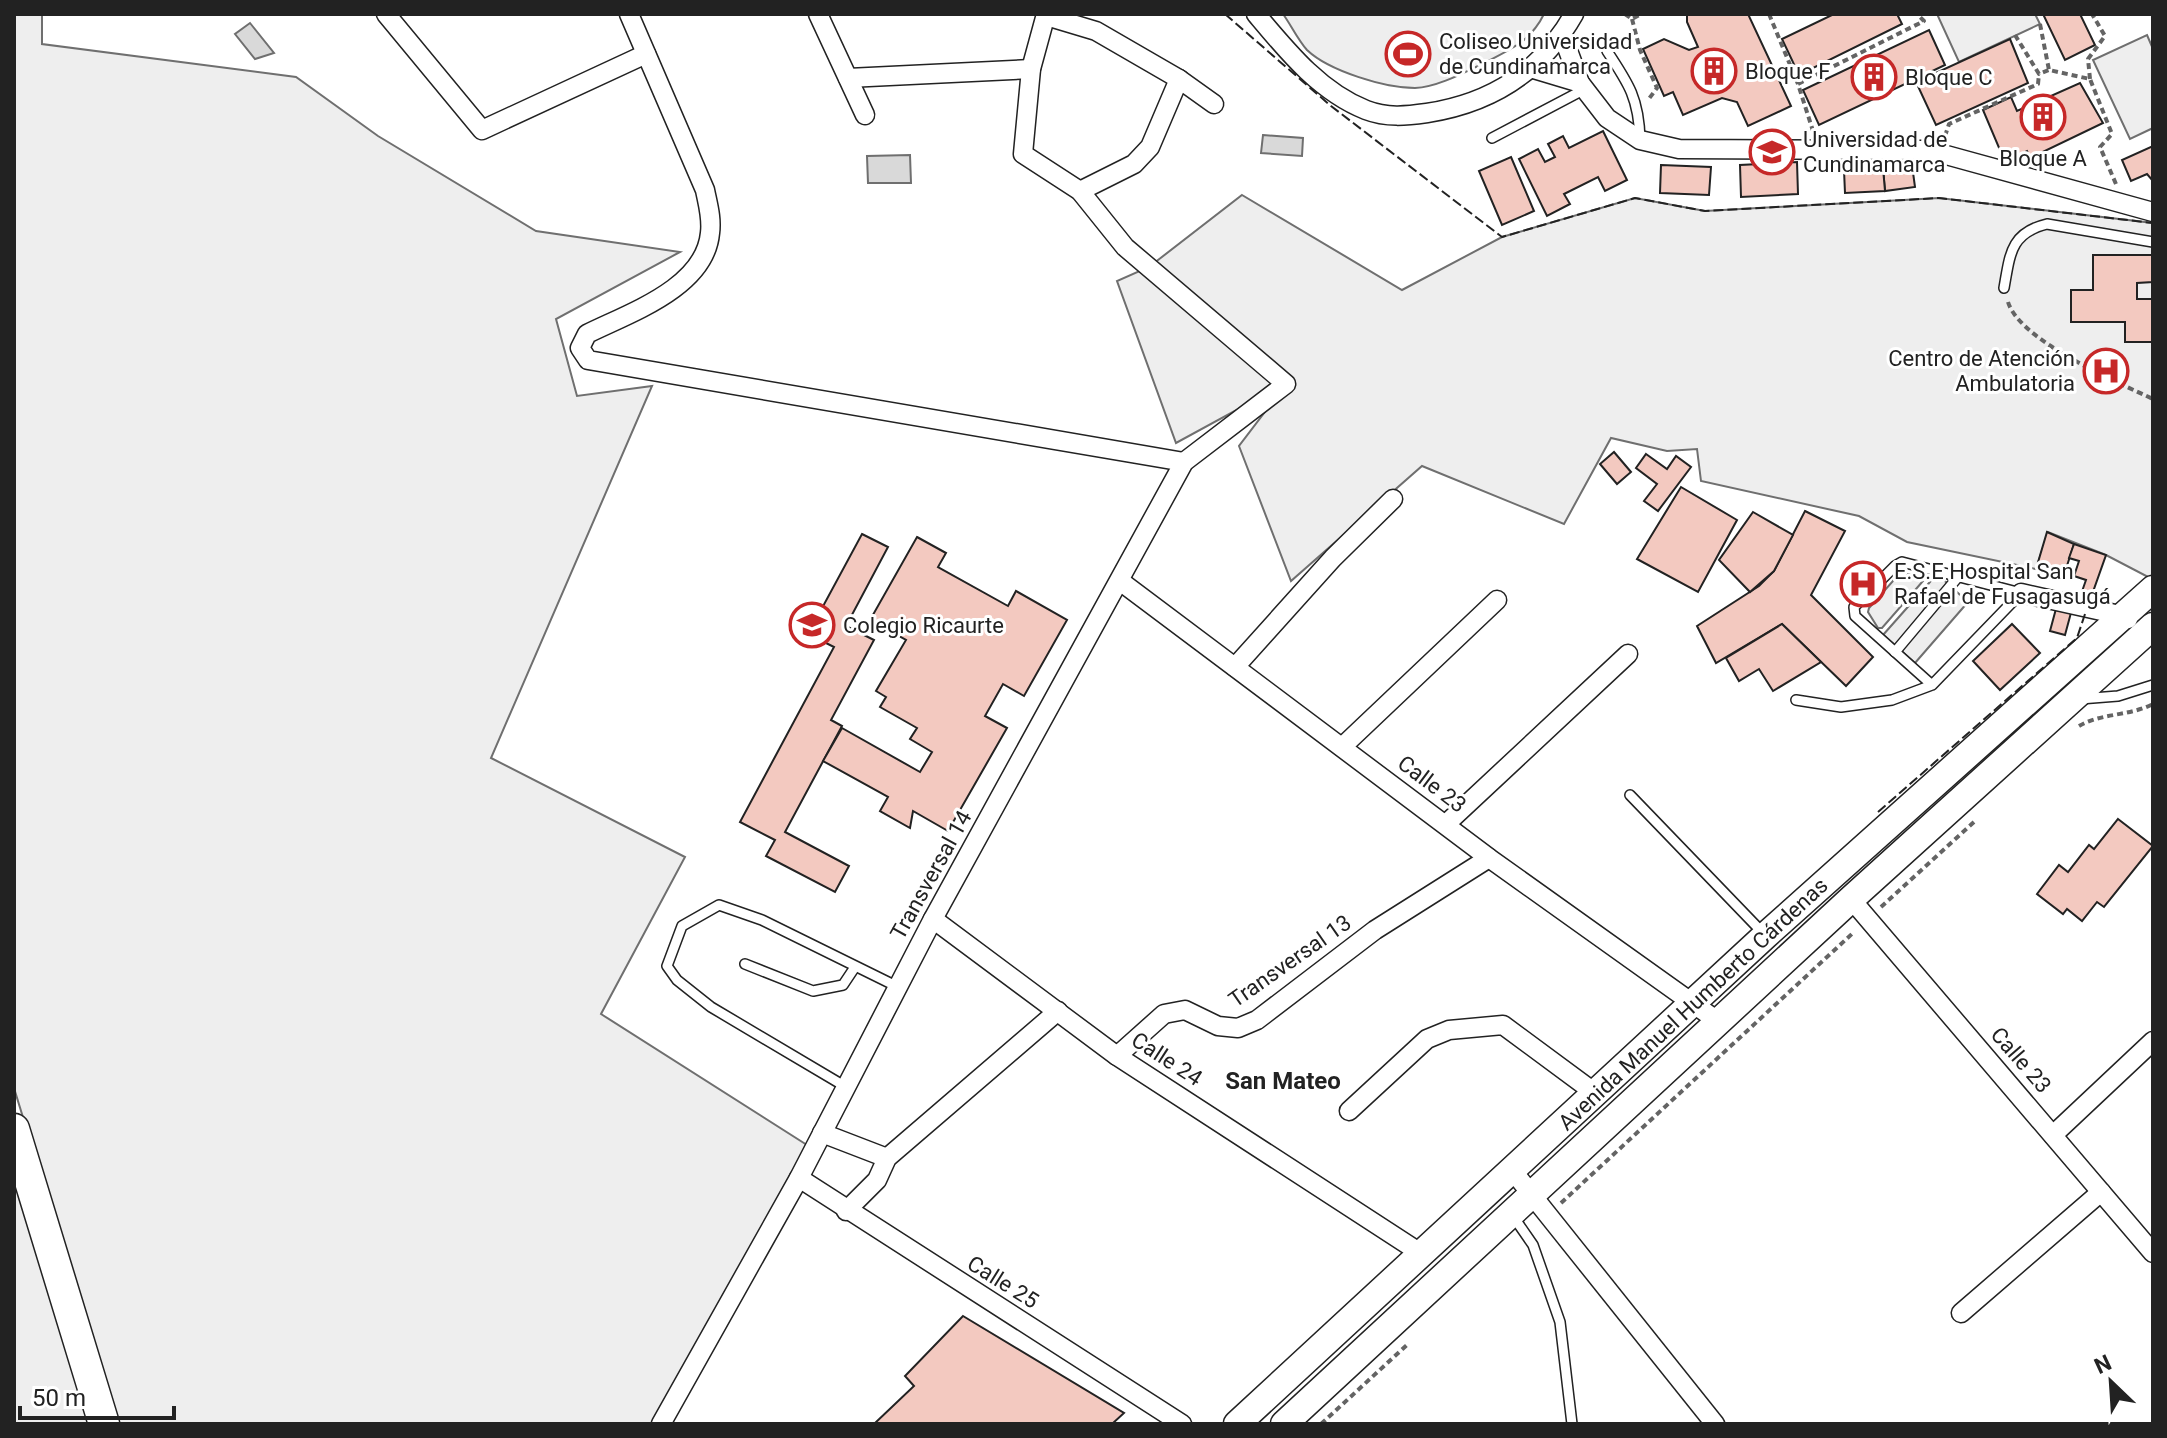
<svg xmlns="http://www.w3.org/2000/svg" width="2167" height="1438" font-family="Roboto,sans-serif">
  <rect width="100%" height="100%" fill="#fff"/>
  <g fill="#eee" stroke="#6f6f6f" stroke-width="2">
    <polygon points="14,14 42,14 42,44 296,77 378,136 536,231 680,252 556,319 577,396 652,386 491,758 685,857 601,1014 807,1145 652,1424 117,1424 14,1088"/>
    <path d="M 1283,14 L 1544,14 C 1531,41 1510,50 1484,63 C 1465,72 1438,87 1415,88 C 1385,88 1329,71 1307,50 C 1298,40 1291,25 1283,14 Z"/>
    <polygon points="1937,14 2035,14 2040,24 1959,62"/>
    <polygon points="2147,35 2153,49 2153,128 2130,139 2093,60"/>
    <polygon points="1242,195 1402,290 1502,237 1635,198 1705,211 1939,198 2153,223 2153,575 2150,578 2106,555 2048,532 2036,569 1907,542 1859,516 1701,481 1697,449 1667,451 1611,438 1564,524 1422,466 1291,581 1239,446 1277,396 1273,390 1176,443 1117,281 1149,267"/>
    <polygon points="1900,573 1921,576 1923,581 1882,628 1878,628 1868,612 1869,608"/>
    <polygon points="1937,574 1968,602 1915,663 1883,635"/>
    <polygon points="14,1172 90,1424 14,1424"/>
  </g>
  <g fill="#d9d9d9" stroke="#6f6f6f" stroke-width="2">
    <polygon points="250,23 274,53 255,59 235,34"/>
    <polygon points="1263,135 1303,138 1302,156 1261,153"/>
    <polygon points="910,155 911,183 868,183 867,156"/>
  </g>
  <g fill="#f3c9c0" stroke="#222" stroke-width="2">
    <polygon points="1687,14 1748,14 1791,106 1748,126 1737,102 1722,98 1683,115 1673,92 1664,96 1643,49 1664,39 1689,50 1698,47 1687,22"/>
    <polygon points="1834,14 1897,14 1902,24 1799,75 1782,39"/>
    <polygon points="2043,14 2080,14 2095,45 2065,60"/>
    <polygon points="1929,30 1945,65 1819,125 1803,90"/>
    <polygon points="2010,39 2028,83 1936,125 1916,82"/>
    <polygon points="2080,83 2103,123 2030,158 2027,151 2005,162 1983,110 2011,97 2017,111"/>
    <polygon points="1603,131 1627,180 1605,191 1598,177 1564,194 1570,204 1547,216 1519,159 1538,149 1545,162 1555,157 1548,144 1563,136 1569,148"/>
    <polygon points="2153,146 2153,181 2147,174 2131,181 2122,160"/>
    <polygon points="1511,157 1534,211 1502,225 1479,171"/>
    <polygon points="1797,162 1798,194 1741,197 1740,165"/>
    <polygon points="1661,165 1711,167 1709,195 1660,193"/>
    <polygon points="1912,165 1915,187 1885,191 1883,168"/>
    <polygon points="1883,168 1885,191 1845,193 1844,170"/>
    <polygon points="2093,255 2153,255 2153,282 2137,283 2137,299 2153,299 2153,342 2125,342 2125,322 2071,322 2071,290 2093,290"/>
    <polygon points="1614,452 1631,472 1617,484 1600,464"/>
    <polygon points="1646,454 1667,469 1676,456 1691,467 1658,511 1644,501 1657,484 1636,468"/>
    <polygon points="1681,487 1737,520 1698,592 1637,559"/>
    <polygon points="1805,511 1845,531 1811,595 1873,657 1846,686 1782,624 1716,663 1697,626 1759,586 1774,571"/>
    <polygon points="1753,512 1793,535 1774,571 1750,592 1719,560"/>
    <polygon points="2047,532 2074,544 2063,578 2036,569"/>
    <polygon points="862,534 888,547 846,626 874,640 831,720 842,726 785,832 849,866 835,892 766,856 775,840 740,822 834,647 808,634"/>
    <polygon points="917,537 946,553 938,567 1008,606 1016,591 1067,620 1024,696 1003,684 985,716 1007,728 948,831 913,811 910,828 880,811 888,797 823,761 842,728 920,772 932,752 910,739 917,728 880,707 886,697 876,691 906,640 870,620"/>
    <polygon points="2074,544 2106,555 2089,603 2079,600 2086,580 2074,576 2079,561 2069,558"/>
    <polygon points="2057,605 2072,609 2065,635 2050,631"/>
    <polygon points="1782,624 1821,662 1773,691 1759,669 1739,681 1726,658"/>
    <polygon points="2012,624 2040,653 2000,690 1973,661"/>
    <polygon points="2118,819 2153,846 2104,907 2097,902 2082,921 2067,909 2063,914 2037,894 2059,865 2068,872 2089,845 2094,849"/>
    <polygon points="963,1316 1124,1413 1112,1424 874,1424 914,1386 905,1376"/>
  </g>
  <g fill="none" stroke-linecap="round" stroke-linejoin="round">
    <g stroke="#222" stroke-width="12">
      <g id="lane">
        <path d="M 1607,51 C 1629,84 1639,99 1640,140"/>
        <polyline points="1492,138 1585,89"/>
        <path d="M 2004,288 C 2010,255 2010,233 2047,224 L 2153,242"/>
        <polyline points="1895,652 1958,577"/>
        <polyline points="2080,699 2118,696 2153,685"/>
        <polyline points="1796,700 1841,707 1892,700 1932,685 2021,593 1902,562 1895,566 1854,607 1855,616 1932,685"/>
        <polyline points="1630,795 1763,933"/>
        <polyline points="745,964 813,991 843,985 855,967"/>
        <polyline points="846,1087 711,1007 677,980 667,966 682,926 719,905 762,920 898,987"/>
        <polyline points="1513,1216 1533,1245 1560,1322 1572,1424"/>
      </g>
    </g>
    <g stroke="#222" stroke-width="21">
      <g id="street">
        <polyline points="386,14 482,130 646,54"/>
        <path d="M 629,14 L 705,190 C 708,205 712,218 710,233 C 705,288 629,313 587,334 L 580,348 L 588,360 L 1184,462"/>
        <polyline points="818,14 865,115"/>
        <path d="M 1256,14 C 1287,51 1320,92 1366,110 C 1387,118 1406,116 1427,113 C 1492,103 1541,72 1574,14"/>
        <polyline points="1046,16 1096,31 1179,79 1214,104"/>
        <polyline points="1562,34 1580,83 1607,118 1640,140 1679,149 1928,150 2153,212"/>
        <polyline points="1530,68 1580,83"/>
        <polyline points="848,78 1031,69"/>
        <polyline points="1080,191 1134,164 1150,147 1179,79"/>
        <polyline points="1120,581 1489,858 1719,1022"/>
        <polyline points="2021,593 2124,616 2128,619"/>
        <polyline points="1235,667 1333,558 1393,499"/>
        <polyline points="1342,747 1497,600"/>
        <polyline points="1446,824 1628,654"/>
        <polyline points="1851,899 2153,1253"/>
        <polyline points="933,919 1117,1056 1422,1254"/>
        <polyline points="1117,1056 1164,1014 1185,1010 1218,1026 1238,1028 1257,1020 1375,930 1489,858"/>
        <polyline points="1349,1111 1427,1039 1449,1030 1503,1025 1595,1093"/>
        <polyline points="822,1133 887,1158"/>
        <polyline points="2053,1135 2153,1041"/>
        <polyline points="1512,1170 1715,1424"/>
        <polyline points="799,1178 1182,1424"/>
        <polyline points="846,1211 877,1180 887,1158 1058,1011"/>
        <polyline points="1961,1313 2101,1192"/>
        <polyline points="661,1424 799,1178 933,919 1184,462 1286,384 1125,247 1080,191 1023,154 1031,69 1046,14"/>
      </g>
    </g>
    <g stroke="#222" stroke-width="29">
      <g id="secondary">
        <polyline points="1237,1424 1765,936 2153,589"/>
        <polyline points="1284,1424 1851,899 2153,626"/>
      </g>
    </g>
    <g stroke="#222" stroke-width="33">
      <polyline id="primary" points="14,1129 104,1424"/>
    </g>
    <g stroke="#646464" stroke-width="4" stroke-dasharray="6 4" stroke-linecap="butt">
      <polyline points="1625,14 1632,19 1641,14"/>
      <polyline points="1769,14 1798,84 1813,131"/>
      <polyline points="1632,19 1640,50 1657,88 1648,100"/>
      <polyline points="2040,24 2049,70 2090,79 2112,134 2100,147 2116,184"/>
      <polyline points="2015,35 2039,74 2049,70"/>
      <polyline points="2090,79 2088,59 2105,36 2092,14"/>
      <polyline points="1798,84 1924,21 1917,14"/>
      <polyline points="1945,136 1949,124 2038,84 2039,74"/>
      <path d="M 2008,302 C 2020,341 2117,382 2153,399"/>
      <path d="M 2079,726 C 2101,713 2130,716 2153,704"/>
      <polyline points="1881,907 1975,821"/>
      <polyline points="1561,1203 1854,932"/>
      <polyline points="1321,1424 1408,1344"/>
    </g>
    <use href="#lane" stroke="#fff" stroke-width="9"/>
    <use href="#street" stroke="#fff" stroke-width="18"/>
    <use href="#secondary" stroke="#fff" stroke-width="26"/>
    <use href="#primary" stroke="#fff" stroke-width="30"/>
    <g stroke="#222" stroke-width="2" stroke-dasharray="10 4" stroke-linecap="butt">
      <polyline points="1225,14 1331,106 1502,237 1635,198 1705,211 1939,198 2153,223"/>
      <polyline points="1878,812 2077,638 2085,614"/>
    </g>
  </g>
  <defs>
    <g id="stadium-ring" transform="scale(2.3)"><circle r="9.5" fill="#fff" stroke="#c62828" stroke-width="1.5"/><path d="M0-5a6.5 5 0 1 0 0 10a6.5 5 0 1 0 0-10ZM-3.5-1.8h7v3.6h-7Z" fill="#c62828"/></g>
    <g id="building-ring" transform="scale(2.3)"><circle r="9.5" fill="#fff" stroke="#c62828" stroke-width="1.5"/><path d="M-4-6H4V6H1V3H-1V6H-4ZM-2.5-4.3h1.7v1.8h-1.7ZM.8-4.3h1.7v1.8H.8ZM-2.5-1h1.7V.8h-1.7ZM.8-1h1.7V.8H.8Z" fill="#c62828"/></g>
    <g id="university-ring" transform="scale(2.3)"><circle r="9.5" fill="#fff" stroke="#c62828" stroke-width="1.5"/><path d="M0-5L7-2L0 1L-7-2ZM-4 1L0 2.5L4 1V4Q0 6-4 4Z" fill="#c62828"/></g>
    <g id="hospital-ring" transform="scale(2.3)"><circle r="9.5" fill="#fff" stroke="#c62828" stroke-width="1.5"/><path d="M-5-5h3v3.5h4V-5h3V5h-3V1.5h-4V5h-3Z" fill="#c62828"/></g>
    <g id="school-ring" transform="scale(2.3)"><circle r="9.5" fill="#fff" stroke="#c62828" stroke-width="1.5"/><path d="M0-5L7-2L0 1L-7-2ZM-4 1L0 2.5L4 1V4Q0 6-4 4Z" fill="#c62828"/></g>
  </defs>
  <g fill-rule="evenodd">
    <use href="#stadium-ring" x="1408" y="54"/>
    <use href="#building-ring" x="1714" y="71"/>
    <use href="#building-ring" x="1874" y="77"/>
    <use href="#building-ring" x="2043" y="117"/>
    <use href="#university-ring" x="1772" y="152"/>
    <use href="#hospital-ring" x="2106" y="371"/>
    <use href="#hospital-ring" x="1863" y="584"/>
    <use href="#school-ring" x="812" y="625"/>
  </g>
  <g text-anchor="middle" dominant-baseline="central" stroke-width="6" stroke-linejoin="round" paint-order="stroke">
    <g font-size="22" fill="#222" stroke="#fff" text-anchor="start">
      <text x="1439" y="41">Coliseo Universidad<tspan x="1439" dy="25">de Cundinamarca</tspan></text>
      <text x="1745" y="71">Bloque F</text>
      <text x="1905" y="77">Bloque C</text>
      <text x="1803" y="139">Universidad de<tspan x="1803" dy="25">Cundinamarca</tspan></text>
      <text x="2043" y="158" text-anchor="middle">Bloque A</text>
      <text x="2075" y="358" text-anchor="end">Centro de Atención<tspan x="2075" dy="25">Ambulatoria</tspan></text>
      <text x="1894" y="571">E.S.E Hospital San<tspan x="1894" dy="25">Rafael de Fusagasugá</tspan></text>
      <text x="843" y="625">Colegio Ricaurte</text>
    </g>
    <g font-size="22" fill="#222" stroke="#fff">
      <text transform="translate(1432 784) rotate(37)">Calle 23</text>
      <text transform="translate(931 875) rotate(-61)">Transversal 14</text>
      <text transform="translate(1290 961) rotate(-35)">Transversal 13</text>
      <text transform="translate(1693 1004) rotate(-43)">Avenida Manuel Humberto Cárdenas</text>
      <text transform="translate(1167 1059) rotate(33)">Calle 24</text>
      <text transform="translate(2021 1060) rotate(49)">Calle 23</text>
      <text transform="translate(1003 1282) rotate(32)">Calle 25</text>
    </g>
    <g font-size="24" font-weight="bold" fill="#222" stroke="#fff">
      <text x="1283" y="1081">San Mateo</text>
    </g>
  </g>
  <rect width="2167" height="1438" fill="none" stroke="#222222" stroke-width="32"/>
  <g transform="translate(2111 1382) rotate(335)" stroke="#ffffff" stroke-width="6" paint-order="stroke">
  <path d="M0-6L14 30L0 20L-14 30Z" fill="#222222"/>
  <text y="-12" font-size="22" font-weight="bold" text-anchor="middle" fill="#222222">N</text>
  </g>
  <path d="M20 1406v12h154v-12" fill="none" stroke="#222222" stroke-width="4"/>
  <text x="32" y="1406" font-size="24" fill="#222222" stroke="#ffffff" stroke-width="6" paint-order="stroke">50 m</text>
</svg>
